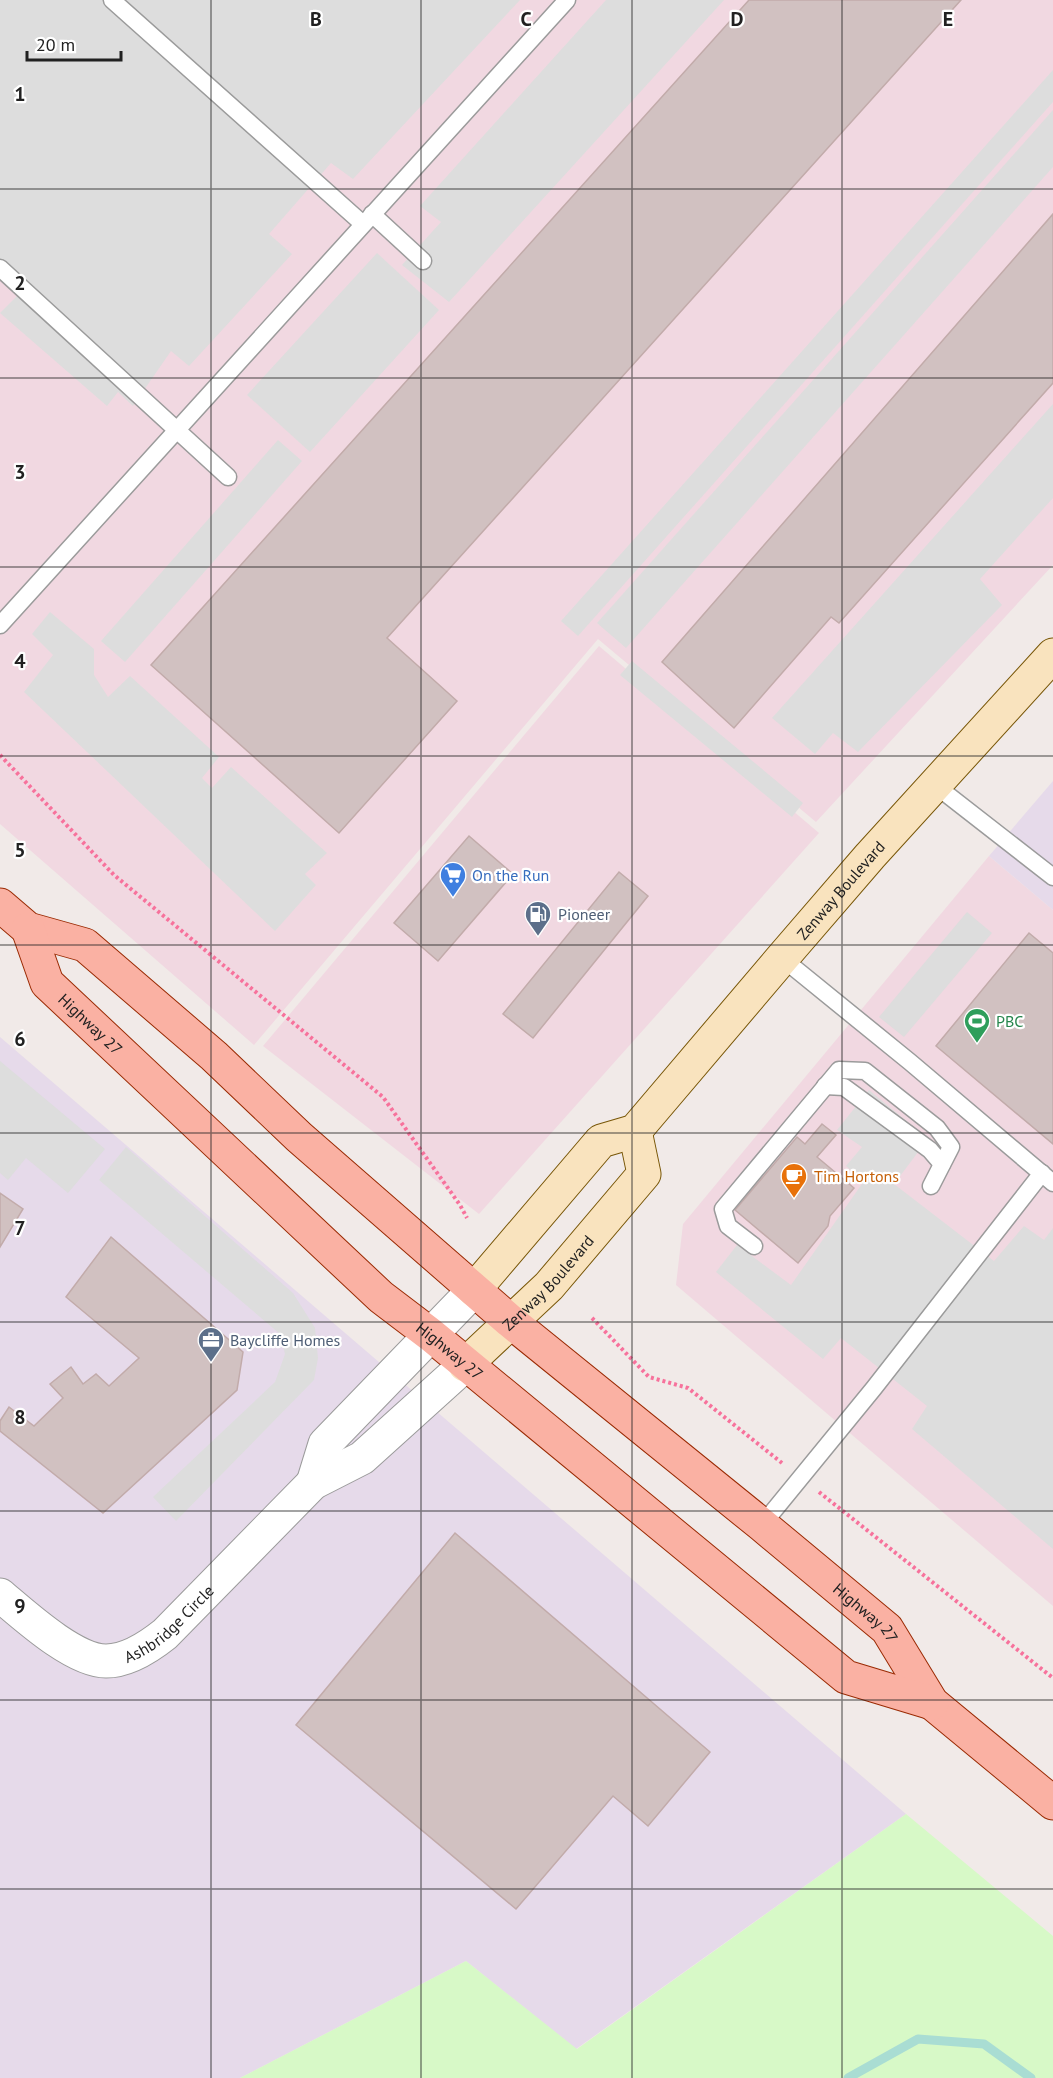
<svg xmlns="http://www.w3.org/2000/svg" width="1053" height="2078" font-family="'PT Sans',sans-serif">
  <rect width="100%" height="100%" fill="#f1eae8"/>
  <g fill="#f1d8e1">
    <polygon points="0,0 1053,0 1053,565 816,822 598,639 254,1045 0,824"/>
    <polygon points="599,646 819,833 479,1214 263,1046"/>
    <polygon points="989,856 1053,910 1053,1606 676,1285 683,1224"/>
  </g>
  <g fill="#e6daea">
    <polygon points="1053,781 1053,910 989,856"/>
    <polygon points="0,1037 906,1814 576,2049 466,1961 240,2078 0,2078"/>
  </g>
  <polygon fill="#d7f9c7" points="906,1814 1053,1936 1053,2078 240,2078 466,1961 577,2049"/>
  <g fill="#ddd">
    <polygon points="0,0 520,0 353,179 331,163 269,234 292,254 189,366 171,351 133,406 118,392 107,406 0,313 17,296 0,279"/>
    <polygon points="606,0 724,0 449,302 402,265 441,222 420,206"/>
    <polygon points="1053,70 1053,102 578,636 561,621"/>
    <polygon points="1053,110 1053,167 626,648 597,623"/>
    <polygon points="377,253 439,310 310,452 247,395"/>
    <polygon points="1053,404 1053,498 980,579 1002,605 858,752 833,733 815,754 772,718"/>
    <polygon points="278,440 302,461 125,662 101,641"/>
    <polygon points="50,612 94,649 94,675 108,697 130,676 219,757 202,778 212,788 231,767 327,853 305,874 316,885 275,931 24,692 53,655 32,634"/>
    <polygon points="632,661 803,803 792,817 620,675"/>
    <polygon points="967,912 992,933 904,1037 879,1017"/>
    <polygon points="0,1061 105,1149 68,1193 26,1158 8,1180 0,1173"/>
    <polygon points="869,1090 928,1139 894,1184 994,1261 1024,1226 1044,1240 1053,1228 1053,1549 912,1429 927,1406 841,1338 823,1359 716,1272 737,1245 791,1285 864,1181 846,1166 862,1147 837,1130"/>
    <polygon points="126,1147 293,1293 315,1328 318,1358 314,1380 176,1521 153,1497 275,1382 285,1354 280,1334 99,1180"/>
  </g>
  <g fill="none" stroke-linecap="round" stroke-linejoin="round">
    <polyline stroke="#a9ddd3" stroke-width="9" points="848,2078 918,2039 984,2044 1031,2078"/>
  </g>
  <g fill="#d1c1c1" stroke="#c2abaa" stroke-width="1.5">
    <polygon points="749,0 961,0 387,638 457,701 339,833 151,665"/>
    <polygon points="1053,214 1053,383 839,623 831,617 734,728 662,662"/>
    <polygon points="469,836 513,874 438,961 394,923"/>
    <polygon points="619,872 648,896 533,1038 503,1014"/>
    <polygon points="1029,933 1053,953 1053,1144 936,1046"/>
    <polygon points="822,1124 836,1135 817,1157 854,1188 830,1216 828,1226 798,1263 735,1210 797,1137 805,1144"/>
    <polygon points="0,1193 23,1209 0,1247"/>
    <polygon points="111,1237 243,1352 237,1390 103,1513 0,1431 0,1421 9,1407 34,1426 63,1398 50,1384 71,1367 83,1384 96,1374 109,1386 139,1358 66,1297"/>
    <polygon points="455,1533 710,1752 648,1826 613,1796 516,1909 296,1725"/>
  </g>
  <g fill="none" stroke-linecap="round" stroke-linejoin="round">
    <g stroke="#9b9b9b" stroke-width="19">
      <g id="lane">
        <polyline points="112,0 363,224"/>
        <polyline points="372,214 423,261"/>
        <polyline points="0,268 228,477"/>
        <polyline points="0,625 567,0"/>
        <polyline points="935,785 1053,877"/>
        <polyline points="782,958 910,1062 1053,1183"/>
        <polyline points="825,1086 844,1087 930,1150 942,1164"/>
        <polyline points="754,1246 728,1226 723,1209 839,1070 865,1071 937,1128 951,1147 931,1186"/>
        <polyline points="762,1525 874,1388 1042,1173"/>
      </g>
    </g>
    <g stroke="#9b9b9b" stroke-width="35">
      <g id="street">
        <polyline points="313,1483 325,1444 474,1290"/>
        <path id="s1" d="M 0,1595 C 25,1616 74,1661 106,1661 C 127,1661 150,1646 165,1634 L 313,1483 L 362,1458 L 465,1365"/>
      </g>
    </g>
    <g stroke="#785607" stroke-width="35">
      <g id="secondary">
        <path id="s2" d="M 474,1290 L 601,1141 L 635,1131 L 782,958 L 870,856 L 1053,655"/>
        <path id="s3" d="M 465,1365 L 549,1286 L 644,1174 L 635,1131"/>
      </g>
    </g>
    <g stroke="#9a2a03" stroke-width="35">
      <g id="primary">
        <path id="s4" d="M 0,905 L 28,929 L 85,945 L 214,1056 L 299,1137 L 510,1321 L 762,1525 L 887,1629 L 932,1703 L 1053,1803"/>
        <path id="s5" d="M 28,929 L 47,983 L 381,1297 L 431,1335 L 846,1677 L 932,1703"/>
      </g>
    </g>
    <g stroke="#f7729c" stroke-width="4" stroke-dasharray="3 3" stroke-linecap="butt">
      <polyline points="0,755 114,875 383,1097 460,1205 467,1218"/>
      <polyline points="592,1318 649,1377 688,1388 782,1463"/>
      <polyline points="819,1492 1053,1678"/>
    </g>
    <use href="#lane" stroke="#fff" stroke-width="16"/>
    <use href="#street" stroke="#fff" stroke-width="33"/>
    <use href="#secondary" stroke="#f9e3be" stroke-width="33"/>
    <use href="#primary" stroke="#fab1a3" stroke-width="33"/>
  </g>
  <path fill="none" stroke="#212121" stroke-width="1.5" stroke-opacity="0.55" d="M 211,0 L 211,2078M 421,0 L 421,2078M 632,0 L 632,2078M 842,0 L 842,2078M 0,189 L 1053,189M 0,378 L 1053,378M 0,567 L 1053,567M 0,756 L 1053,756M 0,945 L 1053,945M 0,1133 L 1053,1133M 0,1322 L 1053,1322M 0,1511 L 1053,1511M 0,1700 L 1053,1700M 0,1889 L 1053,1889"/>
  <defs>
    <g id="supermarket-pin" transform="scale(1.35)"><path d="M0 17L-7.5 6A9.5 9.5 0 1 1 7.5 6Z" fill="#3f7fe0" stroke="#fff"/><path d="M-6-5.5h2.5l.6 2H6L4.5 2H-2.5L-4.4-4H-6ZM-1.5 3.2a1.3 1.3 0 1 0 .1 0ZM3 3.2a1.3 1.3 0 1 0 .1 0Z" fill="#fff"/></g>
    <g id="fuel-pin" transform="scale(1.35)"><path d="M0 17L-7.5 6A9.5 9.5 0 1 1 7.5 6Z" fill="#5c6f8a" stroke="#fff"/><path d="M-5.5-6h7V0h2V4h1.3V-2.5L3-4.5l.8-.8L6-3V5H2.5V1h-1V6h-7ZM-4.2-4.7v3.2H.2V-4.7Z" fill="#fff"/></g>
    <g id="stadium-pin" transform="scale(1.35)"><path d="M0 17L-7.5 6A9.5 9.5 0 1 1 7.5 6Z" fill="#2e9e5b" stroke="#fff"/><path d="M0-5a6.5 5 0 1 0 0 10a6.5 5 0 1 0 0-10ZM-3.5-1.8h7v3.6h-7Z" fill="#fff"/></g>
    <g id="cafe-pin" transform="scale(1.35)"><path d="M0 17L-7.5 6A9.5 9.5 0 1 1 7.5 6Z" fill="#e8710a" stroke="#fff"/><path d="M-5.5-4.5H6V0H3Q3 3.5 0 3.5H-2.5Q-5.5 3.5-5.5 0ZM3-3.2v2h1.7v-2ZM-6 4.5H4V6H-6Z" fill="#fff"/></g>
    <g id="office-pin" transform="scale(1.35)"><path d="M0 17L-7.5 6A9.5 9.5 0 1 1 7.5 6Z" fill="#5c6f8a" stroke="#fff"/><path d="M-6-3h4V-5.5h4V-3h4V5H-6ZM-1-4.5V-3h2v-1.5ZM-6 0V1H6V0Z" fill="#fff"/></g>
  </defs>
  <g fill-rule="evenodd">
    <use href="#supermarket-pin" x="453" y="875"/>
    <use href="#fuel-pin" x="538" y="914"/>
    <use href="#stadium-pin" x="977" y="1021"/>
    <use href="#cafe-pin" x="794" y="1176"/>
    <use href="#office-pin" x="211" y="1340"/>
  </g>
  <g text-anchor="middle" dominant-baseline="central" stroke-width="4.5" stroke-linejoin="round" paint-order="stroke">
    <g font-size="16" fill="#366cbe" stroke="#fff" text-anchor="start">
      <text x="472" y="875">On the Run</text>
    </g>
    <g font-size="16" fill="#212121" stroke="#fff">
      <text stroke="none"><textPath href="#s2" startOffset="548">Zenway Boulevard</textPath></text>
      <text stroke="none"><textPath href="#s5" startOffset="117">Highway 27</textPath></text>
      <text stroke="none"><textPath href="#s3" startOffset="117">Zenway Boulevard</textPath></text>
      <text stroke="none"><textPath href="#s5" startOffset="603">Highway 27</textPath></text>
      <text stroke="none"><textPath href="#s4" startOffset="1124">Highway 27</textPath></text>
      <text stroke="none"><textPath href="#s1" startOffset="202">Ashbridge Circle</textPath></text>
    </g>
    <g font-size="16" fill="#4e5e75" stroke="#fff" text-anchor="start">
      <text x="558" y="914">Pioneer</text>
      <text x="230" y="1340">Baycliffe Homes</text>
    </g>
    <g font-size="16" fill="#27864d" stroke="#fff" text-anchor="start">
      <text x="996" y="1021">PBC</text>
    </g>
    <g font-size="16" fill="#c56008" stroke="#fff" text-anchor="start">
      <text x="814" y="1176">Tim Hortons</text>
    </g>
  </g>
  <g font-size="20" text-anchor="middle" font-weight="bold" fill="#212121" stroke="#fff" stroke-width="4.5" stroke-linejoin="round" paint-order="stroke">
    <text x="316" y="26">B</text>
    <text x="526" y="26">C</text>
    <text x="737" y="26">D</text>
    <text x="948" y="26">E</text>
    <text x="20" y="101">1</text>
    <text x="20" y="290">2</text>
    <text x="20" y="479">3</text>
    <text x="20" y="668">4</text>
    <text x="20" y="857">5</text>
    <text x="20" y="1046">6</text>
    <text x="20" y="1235">7</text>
    <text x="20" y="1424">8</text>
    <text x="20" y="1613">9</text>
  </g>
  <path d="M27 51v9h94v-9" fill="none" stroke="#212121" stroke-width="3"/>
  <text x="36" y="51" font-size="18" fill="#212121" stroke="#ffffff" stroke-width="4.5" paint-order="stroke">20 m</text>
</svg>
